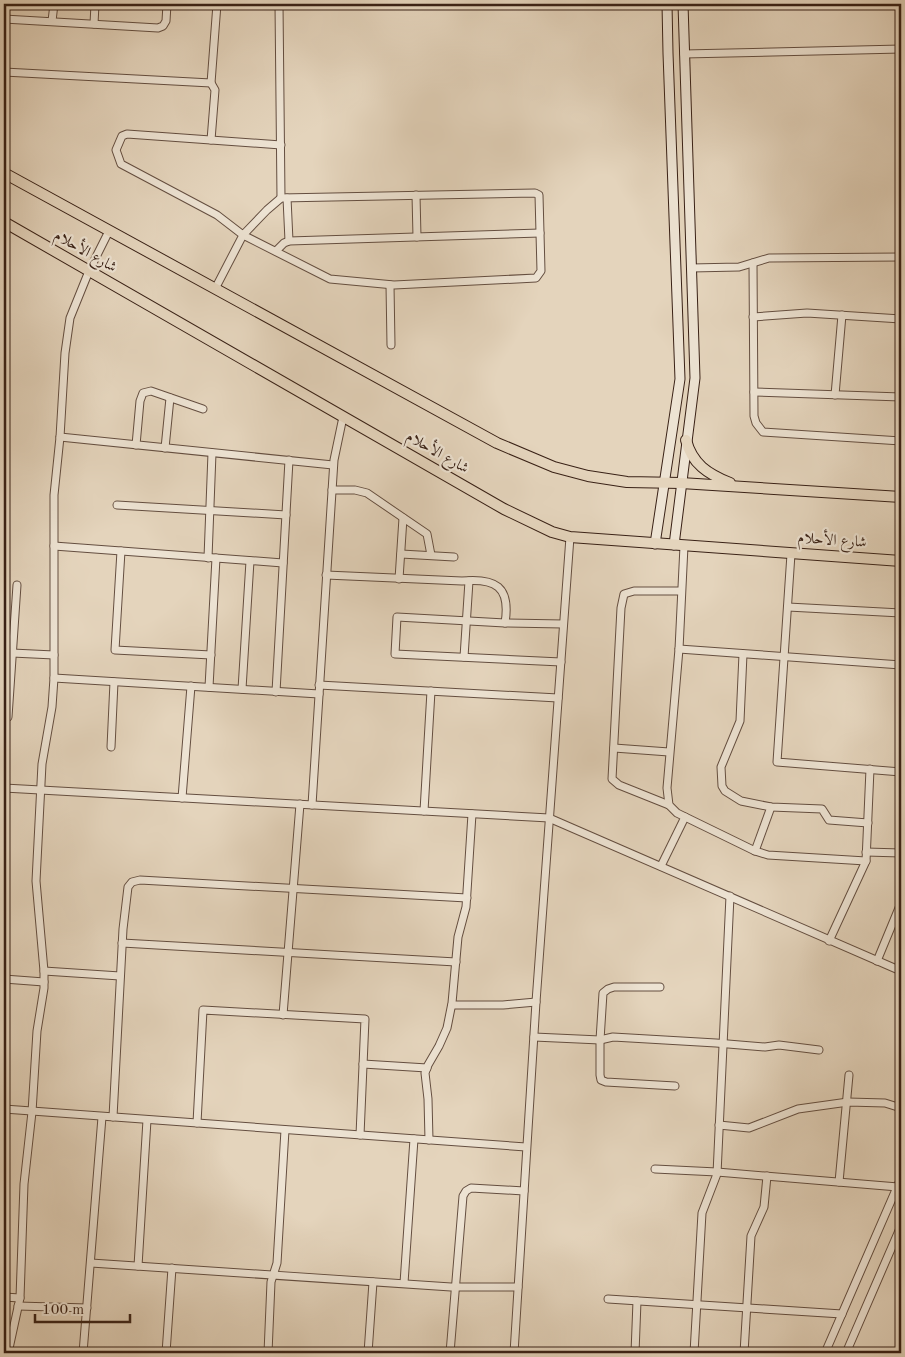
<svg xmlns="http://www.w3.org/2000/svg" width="905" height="1357" font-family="'Old Standard TT',Amiri,serif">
  <rect width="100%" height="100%" fill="#e4d4bc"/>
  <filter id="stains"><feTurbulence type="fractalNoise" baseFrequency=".004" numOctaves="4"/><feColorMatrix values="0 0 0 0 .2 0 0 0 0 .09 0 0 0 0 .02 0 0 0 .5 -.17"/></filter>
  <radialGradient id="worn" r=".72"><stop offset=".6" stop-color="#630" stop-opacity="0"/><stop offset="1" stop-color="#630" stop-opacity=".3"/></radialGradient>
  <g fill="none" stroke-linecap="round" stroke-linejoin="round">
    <g stroke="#644e40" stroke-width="9">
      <g id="street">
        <polyline points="279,4 281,198"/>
        <polyline points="4,19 158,28 163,26 166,21 167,4"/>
        <polyline points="52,21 54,4"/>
        <polyline points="94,24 95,4"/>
        <polyline points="684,54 901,49"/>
        <polyline points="4,72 211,83 217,4"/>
        <polyline points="211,83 215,90 211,140"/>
        <polyline points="416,195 417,237"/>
        <polyline points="287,198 289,241"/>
        <polyline points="276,251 284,243 289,241 540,233"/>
        <polyline points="753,263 754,416 756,423 763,432 901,441"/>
        <polyline points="691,268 739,267 769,258 901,257"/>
        <polyline points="390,285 391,345"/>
        <polyline points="215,289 243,235 267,210 281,198 535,193 539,195 541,271 536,278 394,285 330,279 243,235 217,215 121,164 116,150 122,136 127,134 281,145"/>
        <polyline points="753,317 807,313 901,319"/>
        <polyline points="754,392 901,397"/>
        <polyline points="835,395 842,315"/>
        <polyline points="60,437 333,465"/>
        <polyline points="136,445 140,401 143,393 151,391 203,409"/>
        <polyline points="165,448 170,398"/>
        <polyline points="332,490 355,490 367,493 427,534 431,555"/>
        <polyline points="117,505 286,515"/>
        <polyline points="54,546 283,563"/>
        <polyline points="684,546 679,649 667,788 669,805 677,813 755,851 768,855 866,861"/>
        <polyline points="121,551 115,650 211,655"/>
        <polyline points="401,554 454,557"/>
        <polyline points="791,554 777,762 901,772"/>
        <polyline points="208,558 212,453"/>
        <path d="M 326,575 L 462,581 C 495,578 511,586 505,623"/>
        <polyline points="399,579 403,518"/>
        <polyline points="788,607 901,613"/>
        <polyline points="679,649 901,665"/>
        <polyline points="12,653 54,655"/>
        <polyline points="743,654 740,721 721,767 722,786 725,791 741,801 771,807 822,809 829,820 868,823"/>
        <polyline points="464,657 469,581"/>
        <polyline points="561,662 395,654 397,617 505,623 563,624"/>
        <polyline points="54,678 319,694"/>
        <polyline points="319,685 558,698"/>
        <polyline points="209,687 216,558"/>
        <polyline points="242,689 250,561"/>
        <polyline points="276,692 289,460"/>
        <polyline points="8,717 17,585"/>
        <polyline points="111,747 114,682"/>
        <polyline points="614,748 669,752"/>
        <polyline points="4,788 549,818 901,971"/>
        <polyline points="182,798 191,686"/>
        <polyline points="312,805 334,460 343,417"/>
        <polyline points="669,805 619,785 612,779 621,608 624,594 634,591 681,591"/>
        <polyline points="424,811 431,691"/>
        <polyline points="755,851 771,807"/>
        <polyline points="866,852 901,853"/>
        <polyline points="661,866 685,817"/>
        <polyline points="829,941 866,861 870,769"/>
        <polyline points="122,943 456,962"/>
        <polyline points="877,961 901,903"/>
        <polyline points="44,971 120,976"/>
        <polyline points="4,979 44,982"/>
        <polyline points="660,987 614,987 608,989 603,993 600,1040 600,1075 601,1080 606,1082 675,1086"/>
        <polyline points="452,1005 503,1005 536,1002"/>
        <polyline points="283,1015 300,804"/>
        <polyline points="534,1037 600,1040 613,1037 716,1043 765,1047 779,1045 819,1050"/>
        <polyline points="363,1064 427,1068"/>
        <polyline points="4,1109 526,1147"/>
        <polyline points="113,1117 123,929 128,887 132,882 140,880 467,898"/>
        <polyline points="197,1123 203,1010 365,1019 360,1135"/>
        <polyline points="719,1125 749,1128 798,1109 848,1102 885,1103 901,1108"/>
        <polyline points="429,1140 428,1099 425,1073 428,1065 439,1046 447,1028 452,1003 458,937 466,907 472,814"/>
        <polyline points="655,1169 717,1172 898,1187"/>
        <polyline points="839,1182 849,1075"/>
        <polyline points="91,1263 451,1287 518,1287"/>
        <polyline points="138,1266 147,1120"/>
        <polyline points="404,1283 414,1139"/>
        <polyline points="4,1297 20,1298"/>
        <polyline points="608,1299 842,1314"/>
        <polyline points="18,1306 87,1308"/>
        <polyline points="8,1353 20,1298 24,1184 32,1112 37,1031 44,988 44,971 36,881 42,764 52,707 54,678 54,495 60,437 65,353 70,318 89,271 109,231"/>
        <polyline points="83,1353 102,1117"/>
        <polyline points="166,1353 172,1268"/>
        <polyline points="268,1353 271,1282 277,1263 285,1130"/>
        <polyline points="368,1353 373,1282"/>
        <polyline points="450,1353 463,1196 466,1191 471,1188 524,1191"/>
        <polyline points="514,1353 536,1002 570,537"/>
        <polyline points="635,1353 637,1301"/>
        <polyline points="694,1353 702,1213 717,1174 730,896"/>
        <polyline points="744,1353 751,1236 764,1207 767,1176"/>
        <polyline points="825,1353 901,1178"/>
        <polyline points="846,1353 901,1226"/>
      </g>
    </g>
    <g stroke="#392116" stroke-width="11">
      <g id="secondary">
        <polyline points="655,544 680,379 668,53 667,4"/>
        <polyline points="674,545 695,378 683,4"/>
      </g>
    </g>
    <g stroke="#392116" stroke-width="12">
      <g id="primary">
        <polyline points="4,173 497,443 554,467 588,476 627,482 681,483 901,497"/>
        <polyline points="4,222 504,509 552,532 570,537 901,561"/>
        <path d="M 686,440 C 692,464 708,474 730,483"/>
      </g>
    </g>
    <use href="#street" stroke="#ede3d3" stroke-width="7"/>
    <use href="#secondary" stroke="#ede3d3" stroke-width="9"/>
    <use href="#primary" stroke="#e4d4bc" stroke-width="10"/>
  </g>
  <g text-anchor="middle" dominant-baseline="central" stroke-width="4.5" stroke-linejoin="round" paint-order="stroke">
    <g font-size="15" fill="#392116" stroke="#ede3d3">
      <text transform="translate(85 252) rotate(30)">شارع الأحلام</text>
      <text transform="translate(437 453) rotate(30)">شارع الأحلام</text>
      <text transform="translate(832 541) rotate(4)">شارع الأحلام</text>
    </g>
  </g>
  <rect width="905" height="1357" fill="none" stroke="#e4d4bc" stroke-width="20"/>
  <rect x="5" y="5" width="895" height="1347" fill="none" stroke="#392116" stroke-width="2.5"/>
  <rect x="10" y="10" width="885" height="1337" fill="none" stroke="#392116"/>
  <path d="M35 1314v8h95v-8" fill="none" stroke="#392116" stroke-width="2.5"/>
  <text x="42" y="1314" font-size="15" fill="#392116" stroke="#ede3d3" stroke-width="4" paint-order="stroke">100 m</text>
  <rect width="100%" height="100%" filter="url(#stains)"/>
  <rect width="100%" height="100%" fill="url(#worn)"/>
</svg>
